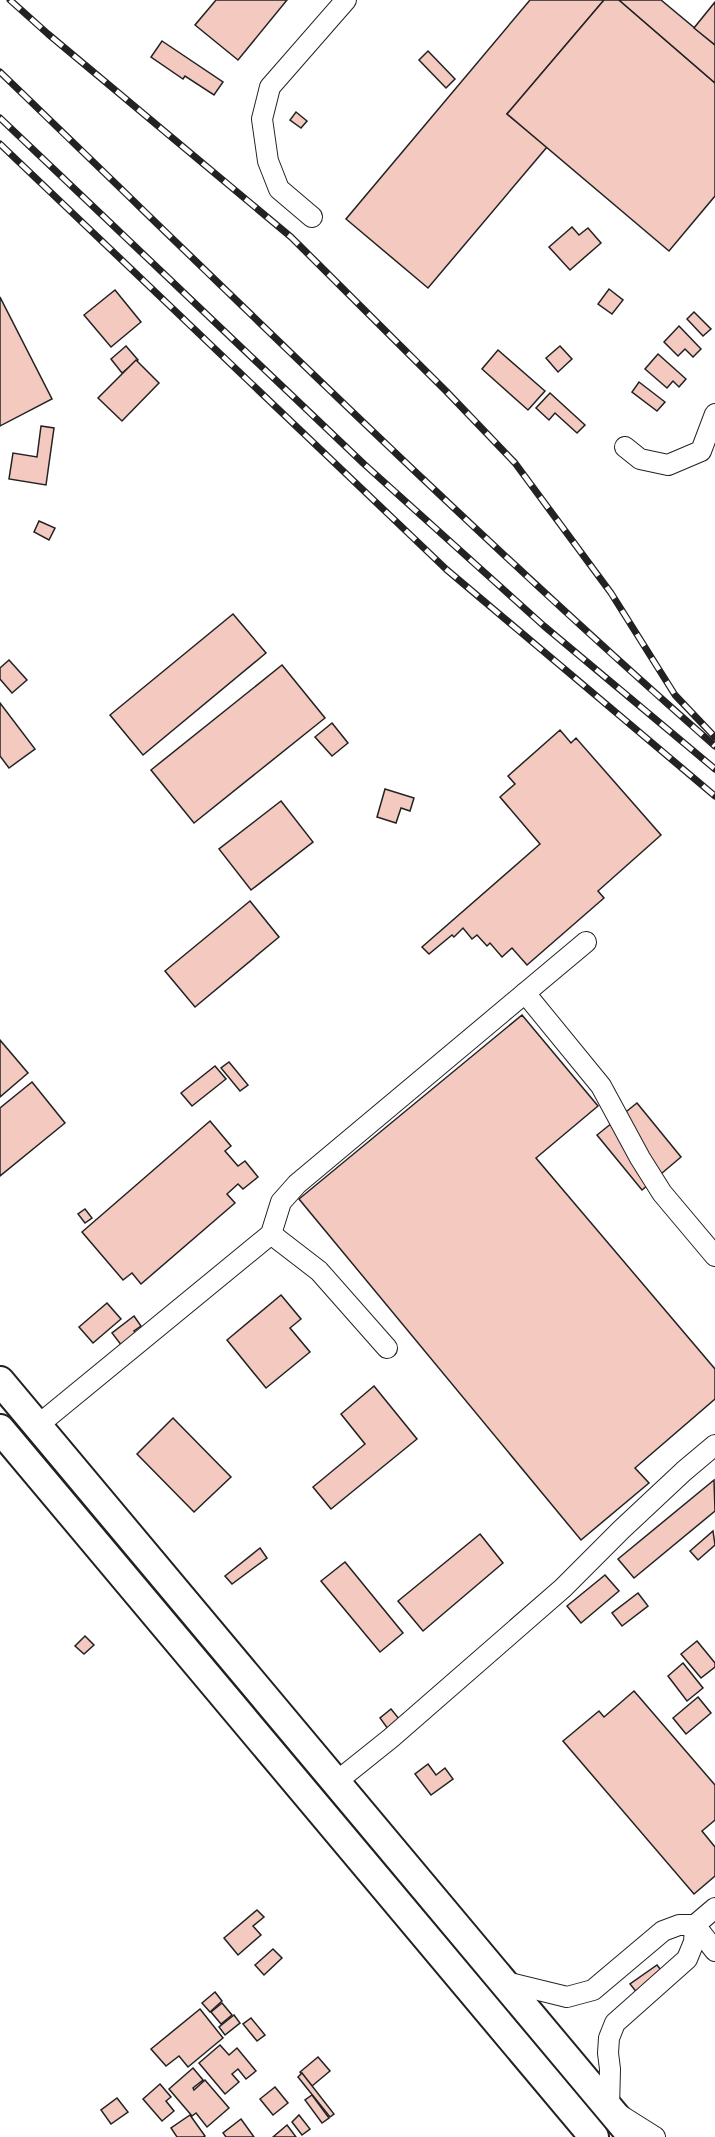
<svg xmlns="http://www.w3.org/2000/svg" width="715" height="2137" font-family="Karla,sans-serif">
  <rect width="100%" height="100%" fill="#fff"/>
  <g fill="#f3c9c0" stroke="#222" stroke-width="1.5">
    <polygon points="216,0 287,0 238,60 195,25"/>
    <polygon points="530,0 604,0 507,114 547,147 428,288 346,219"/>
    <polygon points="604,0 619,0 715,83 715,196 669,251 507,114"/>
    <polygon points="619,0 661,0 715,45 715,83"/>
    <polygon points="715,2 715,45 694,28"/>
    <polygon points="162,41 223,82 214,95 185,76 183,79 151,57"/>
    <polygon points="428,51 455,79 446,88 419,60"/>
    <polygon points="296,112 307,121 301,128 290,120"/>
    <polygon points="572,227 579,235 588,228 601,243 570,270 549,247"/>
    <polygon points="609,289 623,300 612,314 598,304"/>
    <polygon points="115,290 141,322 111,347 84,315"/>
    <polygon points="0,297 52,399 0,426"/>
    <polygon points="694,312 711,329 703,336 687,319"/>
    <polygon points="679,326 701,349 693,357 685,349 678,356 664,342"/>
    <polygon points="126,346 138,360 122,373 111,359"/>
    <polygon points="560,346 572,359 558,372 546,358"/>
    <polygon points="498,350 545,391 528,410 482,369"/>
    <polygon points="658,354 686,379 679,387 673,381 667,388 645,369"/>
    <polygon points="136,360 159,383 122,421 98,398"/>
    <polygon points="639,382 665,402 657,411 632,392"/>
    <polygon points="550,393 585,425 577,433 555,413 549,420 536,408"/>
    <polygon points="41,426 54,428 46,485 9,479 13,453 37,457"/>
    <polygon points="39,521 55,528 49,540 34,532"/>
    <polygon points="233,614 266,653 143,755 110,715"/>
    <polygon points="9,660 27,680 12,693 0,679 0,668"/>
    <polygon points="282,665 325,718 194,823 151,770"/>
    <polygon points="0,703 35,749 9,768 0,756"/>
    <polygon points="332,723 348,743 332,756 315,737"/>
    <polygon points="560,730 571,743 576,738 661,835 598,891 604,898 527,965 512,948 502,957 490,943 487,946 477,935 472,939 463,928 454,937 452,935 429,954 422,947 540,844 500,797 515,784 508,776"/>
    <polygon points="385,789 414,798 410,811 401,808 396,823 377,817"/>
    <polygon points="281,801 313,842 251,890 219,849"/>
    <polygon points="250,901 279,937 195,1007 165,971"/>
    <polygon points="522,1015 598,1106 536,1158 715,1369 715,1399 635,1468 649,1483 581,1540 299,1199"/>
    <polygon points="0,1040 28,1073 0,1097"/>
    <polygon points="229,1062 248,1085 240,1091 221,1068"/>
    <polygon points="215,1066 226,1079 192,1106 181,1093"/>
    <polygon points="32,1082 65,1123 0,1176 0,1108"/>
    <polygon points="637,1103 681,1157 642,1190 597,1135"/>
    <polygon points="210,1121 231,1146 225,1151 238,1166 245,1161 258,1177 243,1189 238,1184 227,1194 235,1203 141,1284 132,1273 123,1280 82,1232"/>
    <polygon points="85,1209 92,1218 85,1223 78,1214"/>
    <polygon points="281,1295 301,1319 290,1328 310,1352 266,1388 227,1340"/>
    <polygon points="107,1303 121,1319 93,1343 79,1327"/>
    <polygon points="134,1316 141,1326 134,1331 137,1335 122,1346 112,1333"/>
    <polygon points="374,1386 417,1439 331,1509 313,1487 365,1444 341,1414"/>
    <polygon points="173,1418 231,1477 194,1512 137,1454"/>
    <polygon points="714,1480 715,1511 634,1578 618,1559"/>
    <polygon points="713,1531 715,1545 698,1560 690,1551"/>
    <polygon points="480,1534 503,1563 423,1631 398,1601"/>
    <polygon points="260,1548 267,1558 232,1584 225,1576"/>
    <polygon points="345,1562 403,1633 380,1652 321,1581"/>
    <polygon points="605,1575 619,1591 581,1623 567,1606"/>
    <polygon points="638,1593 648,1606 622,1626 612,1613"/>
    <polygon points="85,1636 94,1645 84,1654 75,1646"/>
    <polygon points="697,1641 715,1663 715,1667 701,1678 681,1654"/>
    <polygon points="683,1663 703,1688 687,1701 668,1676"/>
    <polygon points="634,1691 715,1785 715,1820 702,1831 715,1847 715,1876 694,1894 563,1741 599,1711 604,1717"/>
    <polygon points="698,1697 711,1713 686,1734 673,1718"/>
    <polygon points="391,1709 400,1720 388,1729 380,1718"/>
    <polygon points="428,1764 436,1775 445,1768 453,1779 431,1795 415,1774"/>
    <polygon points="257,1910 264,1917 253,1926 261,1935 238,1955 224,1938"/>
    <polygon points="273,1949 282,1958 264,1975 255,1965"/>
    <polygon points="657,1965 664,1974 638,1994 630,1984"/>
    <polygon points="215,1992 222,2001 210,2012 202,2003"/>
    <polygon points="222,2003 232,2015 221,2024 211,2012"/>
    <polygon points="200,2009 223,2038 188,2067 179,2056 166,2066 151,2049"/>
    <polygon points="234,2015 240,2023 225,2035 219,2027"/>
    <polygon points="251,2018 265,2035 257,2041 243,2024"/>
    <polygon points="220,2045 229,2055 237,2048 256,2071 246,2079 238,2069 232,2074 239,2082 225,2094 199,2063"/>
    <polygon points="318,2057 330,2071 312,2086 300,2072"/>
    <polygon points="193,2068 203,2080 193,2088 194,2090 205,2080 229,2108 207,2127 196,2113 192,2116 169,2089"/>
    <polygon points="302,2073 334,2114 330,2117 298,2077"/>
    <polygon points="160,2084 171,2097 166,2101 174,2111 162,2121 143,2099"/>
    <polygon points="275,2087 288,2103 273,2115 260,2099"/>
    <polygon points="312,2095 329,2118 322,2123 305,2100"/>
    <polygon points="117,2098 128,2112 111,2124 101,2110"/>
    <polygon points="190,2115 205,2136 203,2137 177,2137 171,2128"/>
    <polygon points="299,2115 310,2129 302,2135 292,2122"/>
    <polygon points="241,2119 254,2137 226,2137 223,2133"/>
    <polygon points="287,2125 296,2137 273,2137"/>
  </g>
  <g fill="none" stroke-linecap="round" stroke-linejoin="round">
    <g stroke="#222" stroke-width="22">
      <g id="minor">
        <polyline points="312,217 279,189 268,161 262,119 270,87 346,0"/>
        <polyline points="625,447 640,459 668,465 701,451 715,414"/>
        <polyline points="525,993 601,1086 640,1158 662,1193 715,1256"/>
        <polyline points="271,1234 319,1271 387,1348"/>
        <polyline points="37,1426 271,1234 281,1202 297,1184 586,942"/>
        <polyline points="336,1782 391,1738 563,1588 622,1529 684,1471 715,1445"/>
        <polyline points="695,1925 715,1951"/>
        <polyline points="502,1981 567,1997 593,1990 663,1931 679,1925 695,1925 715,1908"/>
        <polyline points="655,2137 609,2108 610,2069 608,2053 609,2038 615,2023 687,1959 694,1942 695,1925"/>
      </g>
    </g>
    <g stroke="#222" stroke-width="32">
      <g id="highway">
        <polyline points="0,1381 633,2137"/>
        <polyline points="0,1429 594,2137"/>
      </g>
    </g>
    <use href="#minor" stroke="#fff" stroke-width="20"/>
    <use href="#highway" stroke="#fff" stroke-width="28"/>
    <g stroke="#222" stroke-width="7">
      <g id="rail">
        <polyline points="10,0 48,34 291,237 446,391 515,463 611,593 675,695 715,737"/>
        <path d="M 0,72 C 236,299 469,530 715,746"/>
        <polyline points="0,118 364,464 544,626 715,769"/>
        <polyline points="0,144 447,570 715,796"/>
      </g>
    </g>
    <use href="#rail" stroke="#fff" stroke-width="4.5" stroke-dasharray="14" stroke-linecap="butt"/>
  </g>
</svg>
